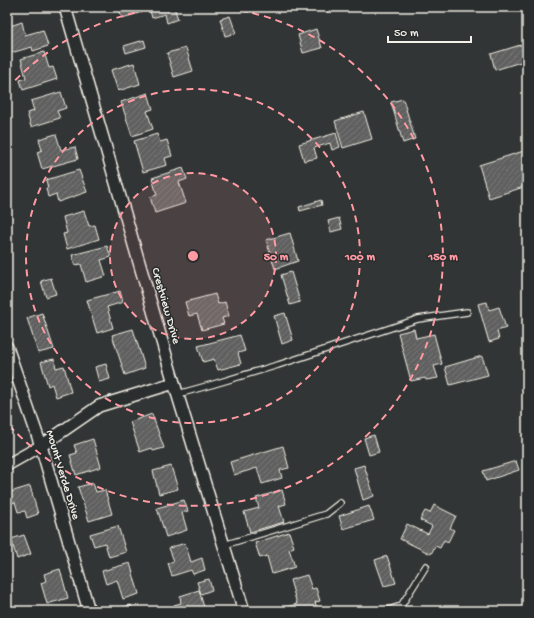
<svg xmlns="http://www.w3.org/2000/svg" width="534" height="618" font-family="'Gochi Hand',sans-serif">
  <defs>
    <pattern id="building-hatch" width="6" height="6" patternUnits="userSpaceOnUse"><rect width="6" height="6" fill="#5f605f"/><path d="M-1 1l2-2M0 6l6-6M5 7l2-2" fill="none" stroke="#777776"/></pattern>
  </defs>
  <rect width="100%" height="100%" fill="#323535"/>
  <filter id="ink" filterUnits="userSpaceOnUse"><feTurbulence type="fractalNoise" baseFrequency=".025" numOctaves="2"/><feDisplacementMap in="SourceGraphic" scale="8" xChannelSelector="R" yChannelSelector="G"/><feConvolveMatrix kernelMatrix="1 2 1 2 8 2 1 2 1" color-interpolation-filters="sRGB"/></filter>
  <g filter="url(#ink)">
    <g fill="url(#building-hatch)" stroke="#f4f1e8">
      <polygon points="118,7 137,7 139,13 122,18"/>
      <polygon points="149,7 174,7 178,19 167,23 165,14 152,18"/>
      <polygon points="326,7 339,7 340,9 327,12"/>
      <polygon points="230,16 236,33 225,36 220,19"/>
      <polygon points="22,22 25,35 43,30 48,46 33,51 32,47 7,54 7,39 8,39 7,33 7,27"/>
      <polygon points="316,29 322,48 303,53 298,35"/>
      <polygon points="144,40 146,47 126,53 124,46"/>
      <polygon points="527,43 527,60 495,70 491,54"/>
      <polygon points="186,48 193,71 174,77 167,53"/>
      <polygon points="44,52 49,68 53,67 57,79 23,90 20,80 26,78 21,59"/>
      <polygon points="134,63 140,84 118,91 111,70"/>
      <polygon points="61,92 66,108 57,111 60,118 31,127 27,113 34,111 31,101"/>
      <polygon points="148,93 153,109 147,111 153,129 132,136 121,102"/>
      <polygon points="403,99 415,139 403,143 391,102"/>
      <polygon points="364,112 372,139 343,148 335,121"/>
      <polygon points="336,133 340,147 332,150 330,143 314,148 317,158 304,161 299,144"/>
      <polygon points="56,134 61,150 75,147 78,159 42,169 37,152 42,150 39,139"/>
      <polygon points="157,134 160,142 167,140 172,156 165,158 167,165 143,172 134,141"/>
      <polygon points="527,150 527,186 489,198 479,165"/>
      <polygon points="183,168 187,179 179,182 186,203 155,213 150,197 157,195 152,178"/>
      <polygon points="79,170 87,192 58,202 56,194 48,197 46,188 48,188 46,180"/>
      <polygon points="321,200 322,205 300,211 299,207"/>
      <polygon points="84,211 89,226 95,225 99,239 67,249 63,234 67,233 63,217"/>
      <polygon points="339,218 342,229 331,232 328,221"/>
      <polygon points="290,233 298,261 275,269 266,240"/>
      <polygon points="107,246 111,257 101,260 106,276 86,282 81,264 75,265 72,255"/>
      <polygon points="291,272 300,302 290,305 281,275"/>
      <polygon points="51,278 56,294 46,297 41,281"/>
      <polygon points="120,291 123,302 107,307 113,328 97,333 87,300"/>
      <polygon points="215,294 218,304 225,302 229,316 222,318 224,324 202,330 197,314 189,316 185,302"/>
      <polygon points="487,302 489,310 499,307 506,328 497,331 499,339 489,342 478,304"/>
      <polygon points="42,313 54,349 38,353 27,318"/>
      <polygon points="285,313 293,340 282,344 274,316"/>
      <polygon points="133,329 145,368 125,375 112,335"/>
      <polygon points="414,329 416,338 434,334 442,364 434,366 438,378 426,380 425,378 411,381 398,333"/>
      <polygon points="240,335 245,351 238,353 241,364 218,370 214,359 203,362 198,346"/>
      <polygon points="482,356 488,375 450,385 445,367"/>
      <polygon points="54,359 56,368 64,366 71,392 56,397 52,384 48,386 41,362"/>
      <polygon points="106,364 110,379 99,382 95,367"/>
      <polygon points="152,414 164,448 153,451 152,448 140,452 130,422"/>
      <polygon points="374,435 379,452 369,455 364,438"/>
      <polygon points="93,439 101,467 76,475 70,455 77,453 74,445"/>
      <polygon points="283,446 289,468 280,470 282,478 262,484 257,468 234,475 230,462"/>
      <polygon points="516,461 519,470 486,481 483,471"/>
      <polygon points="364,465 374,496 363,500 354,468"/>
      <polygon points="171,466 178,489 159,494 153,471"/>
      <polygon points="93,483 96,492 105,490 112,514 89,521 78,487"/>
      <polygon points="30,486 38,514 27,518 25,511 18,512 15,502 7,505 7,493"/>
      <polygon points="282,490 286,504 279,506 284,522 250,532 244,512 259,508 256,498"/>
      <polygon points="184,500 188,511 182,513 187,530 166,537 157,508"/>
      <polygon points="434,505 456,516 450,528 454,530 448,542 444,540 440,548 435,546 431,554 400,539 407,524 428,534 432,526 420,520 425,511 430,513"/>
      <polygon points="369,506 374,520 343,529 339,516"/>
      <polygon points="118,526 126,552 109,557 105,543 94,546 90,534"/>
      <polygon points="289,532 294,547 289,549 295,567 272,574 267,556 260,558 255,543"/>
      <polygon points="24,535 31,554 17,559 11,539"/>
      <polygon points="185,543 191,562 202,558 205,570 193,574 191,570 172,576 168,563 174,561 169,548"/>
      <polygon points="387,556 396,583 384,586 375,560"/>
      <polygon points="130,563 139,594 123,599 117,580 106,584 102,571"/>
      <polygon points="60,569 68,598 47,604 41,583 46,581 44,574"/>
      <polygon points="307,575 312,589 316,588 320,601 315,602 318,611 283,611 282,608 297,604 290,580"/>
      <polygon points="209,579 212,590 201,594 197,582"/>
      <polygon points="199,590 205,611 176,611 174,605 181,603 180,596"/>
      <polygon points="131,605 133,611 113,611 113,610"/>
    </g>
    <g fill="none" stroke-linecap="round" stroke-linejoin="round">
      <g stroke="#f4f1e8" stroke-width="8">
        <g id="service">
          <polyline points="178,394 214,384 278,365 418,319 467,312"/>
          <polyline points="224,545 326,514 340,503"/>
          <polyline points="385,611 401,606 426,566"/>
        </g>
      </g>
      <g stroke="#f4f1e8" stroke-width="14">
        <g id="minor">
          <polyline points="65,7 174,383 244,611"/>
          <polyline points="7,347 41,446 89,611"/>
          <polyline points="7,465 41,446 99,406 174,383"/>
        </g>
      </g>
      <use href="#service" stroke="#2a2d2e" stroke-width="5.5"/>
      <use href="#minor" stroke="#2a2d2e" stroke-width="11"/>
    </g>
  </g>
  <circle cx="193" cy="256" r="83" fill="#ff9aa2" fill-opacity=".12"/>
  <g fill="none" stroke="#ff9aa2" stroke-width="2" stroke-dasharray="7 5">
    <circle cx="193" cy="256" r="83"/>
    <circle cx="193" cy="256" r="167"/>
    <path d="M7 89A250 250 0 0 1 169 7M217 7A250 250 0 1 1 7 423"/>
  </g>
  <g text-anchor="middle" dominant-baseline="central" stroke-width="3" stroke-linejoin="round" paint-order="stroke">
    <g font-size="12" fill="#f4f1e8" stroke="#2a2d2e">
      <text transform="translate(165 306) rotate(74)">Crestview Drive</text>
      <text transform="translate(62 475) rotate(73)">Mount Verde Drive</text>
    </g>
  </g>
  <circle cx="193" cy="256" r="6" fill="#ff9aa2" stroke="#2a2d2e" stroke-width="2"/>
  <g font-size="12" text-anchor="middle" font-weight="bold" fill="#ff9aa2" stroke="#2a2d2e" stroke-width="3" stroke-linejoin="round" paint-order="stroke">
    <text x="276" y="260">50 m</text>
    <text x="360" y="260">100 m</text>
    <text x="443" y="260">150 m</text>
  </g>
  <rect width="534" height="618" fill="none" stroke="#2a2d2e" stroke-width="24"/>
  <rect x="12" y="12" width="510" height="594" fill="none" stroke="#f4f1e8" stroke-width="1.5" filter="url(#ink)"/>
  <path d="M388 36v6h83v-6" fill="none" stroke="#f4f1e8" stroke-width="2"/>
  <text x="394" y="36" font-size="12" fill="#f4f1e8" stroke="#2a2d2e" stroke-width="3" paint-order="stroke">50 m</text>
</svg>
